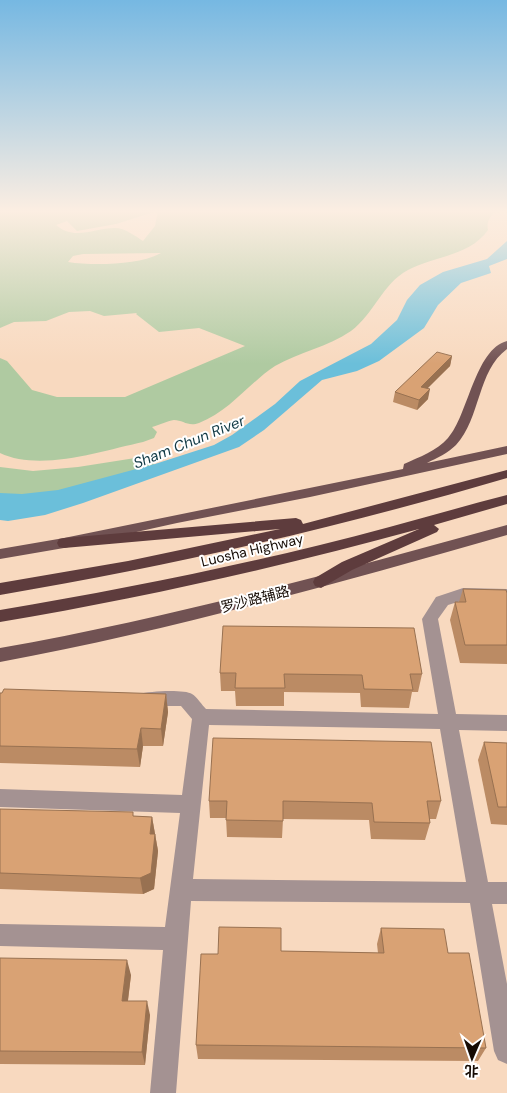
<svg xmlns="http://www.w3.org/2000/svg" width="507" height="1093" font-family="'DM Sans','Noto Sans SC',sans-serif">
  <rect width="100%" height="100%" fill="#f8d9bf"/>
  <g fill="#afcaa1" fill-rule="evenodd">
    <path d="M 0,211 L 157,211 L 116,224 L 77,231 L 67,221 L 56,225 C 74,241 94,228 115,228 C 125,228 135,236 143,241 L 155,226 L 158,211 L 496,211 C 490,216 486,222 488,230 C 470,256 434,256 408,270 C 382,284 374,314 351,331 C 328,347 299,352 275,366 C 249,383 229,412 199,423 C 188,427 183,420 174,420 C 167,421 159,425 152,427 L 157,432 L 154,438 L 143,442 C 101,451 40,472 0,453 L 0,358 L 7,361 L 32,390 L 57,397 L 125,397 L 245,346 L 199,328 L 159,332 L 136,314 L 137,313 L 104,316 L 90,311 L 69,312 L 46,321 L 14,322 L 0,328 ZM 161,253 C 140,265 93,266 68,262 L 73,256 L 83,254 Z"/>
    <polygon points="148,456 157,469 0,509 0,467 33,471 78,467"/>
  </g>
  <polygon fill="#6bbfda" points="507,241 507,259 489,266 491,273 461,283 438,305 424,328 379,361 357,371 322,380 264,430 239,447 83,503 45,515 8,521 0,520 0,493 22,494 58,490 155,464 214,445 232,435 275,404 300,381 371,344 397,320 407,300 420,285 443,272 487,259"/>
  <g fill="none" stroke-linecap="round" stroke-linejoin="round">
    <path fill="#a49292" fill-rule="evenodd" d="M 463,588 L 507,589 L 507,601 L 464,600 L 448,605 L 438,619 L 456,714 L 507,715 L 507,731 L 459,730 L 488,882 L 507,882 L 507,904 L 492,904 L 507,984 L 507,1064 L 498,1060 L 494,1051 L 470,903 L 191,901 L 176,1093 L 150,1093 L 163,950 L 0,946 L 0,924 L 165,927 L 180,813 L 0,807 L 0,789 L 182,795 L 192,719 L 181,706 L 146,706 L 140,704 L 137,699 L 140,694 C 148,691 185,689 192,694 C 197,697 202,705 206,709 L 438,714 L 422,619 L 436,597 ZM 209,725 L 440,729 L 466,882 L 193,879 Z"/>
    <g fill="#715253" fill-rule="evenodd">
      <path d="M 507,341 L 507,349 C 477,371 481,418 456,445 C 448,453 437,458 427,463 L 507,446 L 507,454 L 310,497 L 177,523 L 64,548 L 0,559 L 0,549 L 64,538 L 403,469 L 404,464 C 419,457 437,451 448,438 C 468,416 475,349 507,341 Z"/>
      <path d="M 507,525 L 507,535 C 339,583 172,630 0,662 L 0,648 C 172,618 339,571 507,525 Z"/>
    </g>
    <g fill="#5e3c3d" fill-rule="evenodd">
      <path d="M 507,470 L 507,478 C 340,527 172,566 0,595 L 0,583 L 128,561 L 280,529 L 64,548 L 59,547 L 57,543 L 59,539 L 64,538 L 296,518 L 301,520 L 303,524 Z"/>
      <path d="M 507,495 L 507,504 L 434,525 L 439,529 L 437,532 L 352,570 L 321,588 L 315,586 L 313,582 L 315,578 L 342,562 L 419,529 C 281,567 141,598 0,622 L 0,610 C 107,592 214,571 320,545 C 383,530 445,511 507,495 Z"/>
    </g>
  </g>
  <g fill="#bb8b64">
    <polygon points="452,356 450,366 427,388 428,399 417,410 393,402 395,392"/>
    <polygon points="463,589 507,593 507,664 460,663 450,620 455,602 459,602"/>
    <polygon points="220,673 422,674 418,692 412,692 409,708 361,707 360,693 284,692 284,706 236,706 235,691 221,691"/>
    <polygon points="0,693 166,694 168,712 163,746 143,746 140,767 0,763"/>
    <polygon points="484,742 507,743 507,825 491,824 478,760"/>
    <polygon points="209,801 441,801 436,819 429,819 430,823 425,840 371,839 369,820 283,819 282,838 227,837 226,818 210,818"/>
    <polygon points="0,809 152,817 158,851 154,889 143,894 0,889"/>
    <polygon points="381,928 448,953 486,1048 478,1061 198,1059 196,1045 218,954 281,951 378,953 377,944"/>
    <polygon points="0,958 131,975 128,1001 150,1015 145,1065 0,1064"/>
  </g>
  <g fill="#987151">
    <polygon points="452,356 450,366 420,396 421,387"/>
    <polygon points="430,389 428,399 417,410 419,400"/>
    <polygon points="166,694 168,712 163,746 161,729"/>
    <polygon points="141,728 143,746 140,767 137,749"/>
    <polygon points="152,817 155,834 153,851 150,834"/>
    <polygon points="155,834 158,851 154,889 143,894 140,878"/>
    <polygon points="127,960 131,975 126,1015 122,1001"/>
    <polygon points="147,1001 150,1015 145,1065 142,1052"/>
  </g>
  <g fill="#d9a274" stroke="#987151">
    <polygon points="437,352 452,356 421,387 430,389 419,400 395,392"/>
    <polygon points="463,589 506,590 507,593 507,645 465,645 455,602 466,602"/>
    <polygon points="223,626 414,628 422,674 410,674 413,690 364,689 362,675 284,674 285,688 235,688 236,673 220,673"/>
    <polygon points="4,689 166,694 161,729 141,728 137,749 0,746 0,693 2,693"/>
    <polygon points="213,738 431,742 441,801 427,801 430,823 374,822 372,803 283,801 283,821 226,820 227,801 209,801"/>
    <polygon points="484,742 507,743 507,807 498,807"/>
    <polygon points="0,809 133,812 133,816 152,817 150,834 155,834 151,873 140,878 0,873"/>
    <polygon points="219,927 281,928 281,951 384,953 381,928 444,929 448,953 469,953 486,1048 196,1045 201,954 218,954"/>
    <polygon points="0,958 127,960 122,1001 147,1001 142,1052 0,1051"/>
  </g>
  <linearGradient id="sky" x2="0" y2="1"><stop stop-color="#76b8e2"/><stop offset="0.58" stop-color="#fceee2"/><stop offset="1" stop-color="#fceee2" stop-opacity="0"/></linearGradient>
  <rect width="507" height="364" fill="url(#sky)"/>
  <g text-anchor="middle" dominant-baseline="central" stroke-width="4" stroke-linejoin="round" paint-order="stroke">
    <g font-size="14" fill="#150b04" stroke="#fff">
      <text transform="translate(252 550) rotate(-13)">Luosha Highway</text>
      <text transform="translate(255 599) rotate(-14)">罗沙路辅路</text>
    </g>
    <g font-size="15" font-style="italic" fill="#113944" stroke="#fff">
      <text transform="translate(189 442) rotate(-22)">Sham Chun River</text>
    </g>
  </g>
  <g transform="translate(472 1058) rotate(182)" stroke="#ffffff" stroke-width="4" paint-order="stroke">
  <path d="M0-4L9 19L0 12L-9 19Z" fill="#150b04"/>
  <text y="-8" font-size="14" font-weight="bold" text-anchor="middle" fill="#150b04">北</text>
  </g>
</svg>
